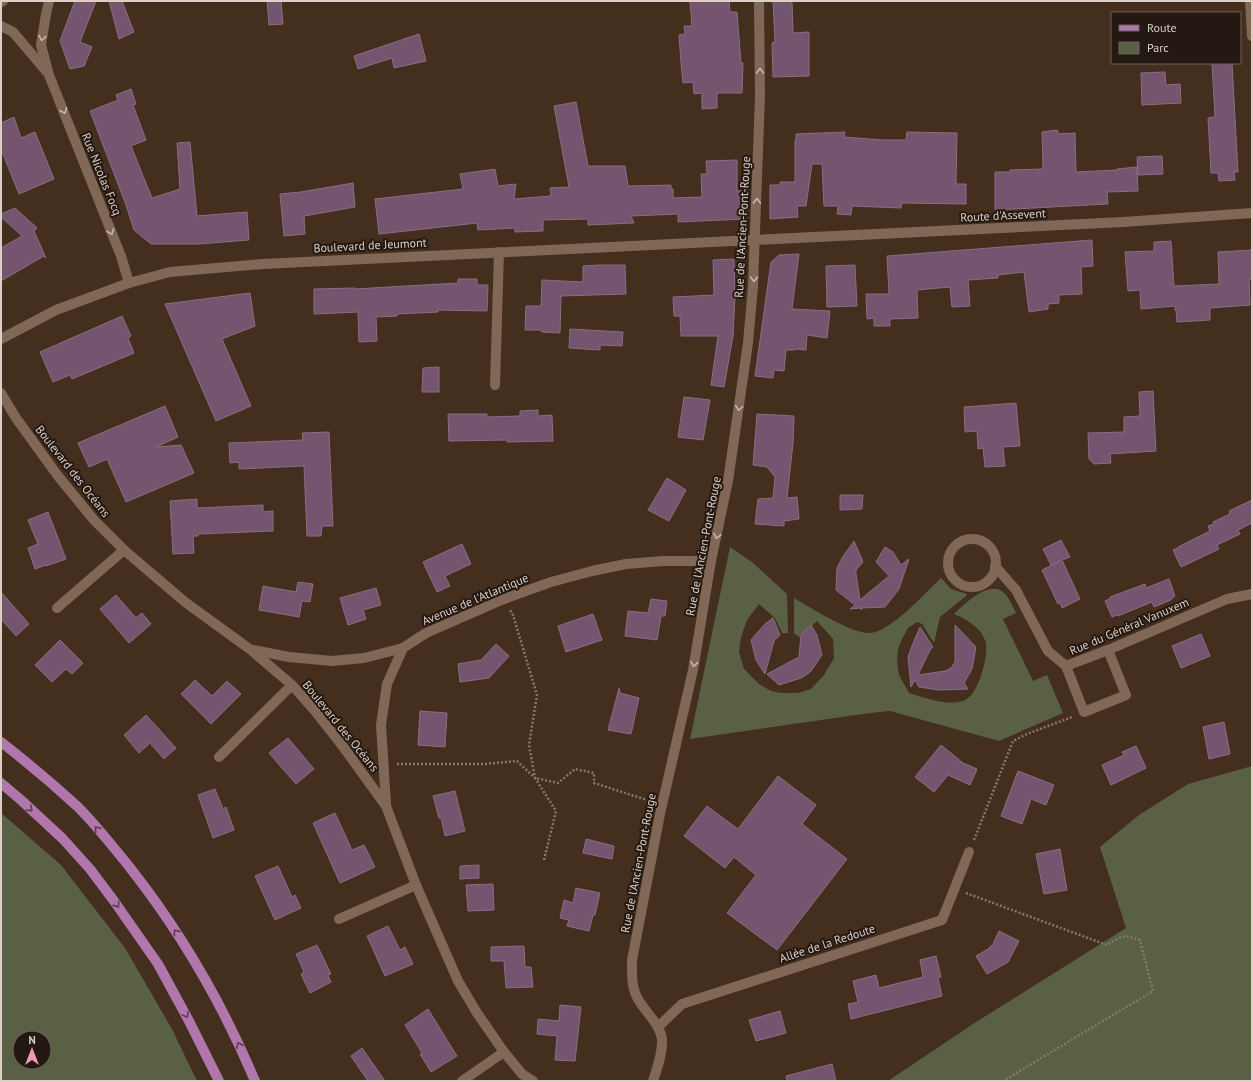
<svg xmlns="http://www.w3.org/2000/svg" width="1253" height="1082" font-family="'PT Sans',sans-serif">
  <rect width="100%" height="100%" fill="#442e1e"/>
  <g fill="#5a6044" fill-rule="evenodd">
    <path d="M 730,547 L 752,562 L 787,594 L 788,633 L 782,633 L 775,618 L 759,604 L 747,620 L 741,637 L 739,652 L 744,669 L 759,684 L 771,691 L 781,693 L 798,693 L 811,689 L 824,675 L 834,658 L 833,639 L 817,621 L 799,637 L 794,633 L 794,598 C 811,608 851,633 869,633 C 889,634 926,592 941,578 L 951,589 L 967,594 L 966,596 L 940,617 L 934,643 L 922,624 L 917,622 L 908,628 L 902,639 L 898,649 L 897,662 L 899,675 L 909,693 C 926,698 946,706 963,701 C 978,697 988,658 986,644 C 986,642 984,638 983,636 C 978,626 964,618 954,614 C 963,605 986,583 1000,590 C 1008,594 1012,605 1016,613 L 1003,619 L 1033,681 L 1047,675 L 1063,713 L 999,741 L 890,711 L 870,713 L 690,739 Z"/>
    <polygon points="1252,766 1252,1081 888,1081 973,1024 1126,928 1100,847 1139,815 1188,784"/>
    <path d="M 1,813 L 61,865 L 125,948 L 172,1029 L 197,1081 L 1,1081 ZM 20,1038 L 44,1038 L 44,1062 L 20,1062 Z"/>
  </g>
  <g fill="#74546e" stroke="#886f83">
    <polygon points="75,1 96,1 80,42 92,47 84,66 70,69 60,41"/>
    <polygon points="109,1 122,1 134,32 119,39"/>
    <polygon points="267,1 281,1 283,24 269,25"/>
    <polygon points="690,1 729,1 730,12 737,12 741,63 743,63 742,93 717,93 717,108 702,109 702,93 694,94 693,82 683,83 681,63 679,35 685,34 684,26 692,26"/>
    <polygon points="773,1 792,1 793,33 809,32 809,76 773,77 772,43 775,42"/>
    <polygon points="419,34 426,61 394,68 392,58 358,69 354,56"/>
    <polygon points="1212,63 1232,63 1238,172 1234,172 1235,180 1219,181 1218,173 1211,173 1208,118 1215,117"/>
    <polygon points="1165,72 1166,85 1180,84 1181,103 1142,105 1141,73"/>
    <polygon points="131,89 136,104 133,105 146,140 131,146 152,198 180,189 177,143 190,142 197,216 247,212 249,240 199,244 151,244 134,230 126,205 90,111 118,100 116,95"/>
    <polygon points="576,102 588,166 625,166 628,186 671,185 671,189 673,189 673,198 702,197 701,174 707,174 706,161 737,160 737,191 744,191 745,219 678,222 678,214 631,216 634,223 588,225 588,219 543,220 543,231 515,232 515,228 478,230 477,223 379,234 375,199 463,189 460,174 495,169 498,186 516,184 514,199 551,196 550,188 569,187 554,106"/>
    <polygon points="14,117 21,138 35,132 54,179 19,194 1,149 1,123"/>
    <polygon points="1056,130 1058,131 1058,134 1075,133 1076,172 1117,170 1117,169 1137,167 1138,191 1107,192 1108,204 995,210 995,172 1010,172 1010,170 1043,169 1042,132"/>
    <polygon points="845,132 844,137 882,140 906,140 907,132 957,133 956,184 966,184 966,204 902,203 901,208 852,206 851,215 837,214 838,206 824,206 822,164 812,164 806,206 797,206 798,217 770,219 770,185 780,185 780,182 795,182 795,141 796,141 796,134"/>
    <polygon points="1162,156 1163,174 1138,175 1137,157"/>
    <polygon points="353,183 355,207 304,216 305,234 284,236 280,194 301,192"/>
    <polygon points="15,208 37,228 34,231 46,258 44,256 1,281 1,248 22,236 1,217 1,214"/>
    <polygon points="1092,240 1093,266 1081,267 1082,294 1059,295 1059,303 1048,304 1048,309 1029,312 1024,272 998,275 998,278 968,280 970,306 952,307 950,287 917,290 918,318 890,319 890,326 874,326 874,318 867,319 866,294 889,294 887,256"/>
    <polygon points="1171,241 1174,286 1219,284 1218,252 1252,250 1252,279 1249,279 1250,305 1210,308 1210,320 1177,322 1176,310 1175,310 1175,306 1141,309 1140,290 1128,291 1125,252 1154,251 1154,242"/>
    <polygon points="799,254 792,309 830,311 827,338 807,335 806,350 795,349 795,350 786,350 784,371 774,370 773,378 755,376 771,262 779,255"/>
    <polygon points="734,259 735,296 733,336 724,387 711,385 718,336 681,336 680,316 674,316 673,297 714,295 713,260"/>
    <polygon points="599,265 625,265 626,294 561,296 560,333 542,332 540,330 525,330 526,306 541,306 542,280 583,282 583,266"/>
    <polygon points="855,265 857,306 827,307 826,266"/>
    <polygon points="458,279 477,279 477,285 488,285 487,311 438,310 438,312 397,314 397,316 376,317 377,341 359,342 358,312 314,314 314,289 355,288 355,289 458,283"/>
    <polygon points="250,293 255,326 222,339 251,406 216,421 165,304"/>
    <polygon points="122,316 131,336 128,338 134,353 72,379 70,375 53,382 40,352"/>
    <polygon points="570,329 623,332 622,346 600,345 600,350 569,348"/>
    <polygon points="439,367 439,392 422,392 423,368"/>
    <polygon points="1153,391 1156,451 1110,454 1111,463 1094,464 1089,459 1088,433 1124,432 1124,417 1140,416 1139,392"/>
    <polygon points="684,397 710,400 703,440 678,437"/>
    <polygon points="1016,403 1020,446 1003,447 1005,466 985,467 983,448 978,449 977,431 965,432 964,407"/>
    <polygon points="165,406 178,437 156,447 181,445 194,473 126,502 107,459 89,467 78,443"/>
    <polygon points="538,410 538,416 552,415 553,441 507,442 507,440 449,441 448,414 487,414 487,417 520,416 520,411"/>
    <polygon points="757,414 794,416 793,443 787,498 797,497 799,519 784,521 784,526 755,524 758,499 773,498 775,477 767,467 753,465"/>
    <polygon points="329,432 333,526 322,526 321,536 307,536 304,466 239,469 239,462 230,463 229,443 303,440 302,433"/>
    <polygon points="667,478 686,490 669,521 648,510"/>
    <polygon points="840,495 863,495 862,509 840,510"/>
    <polygon points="197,499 197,508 263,505 263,512 273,511 273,531 198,534 198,536 193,536 194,553 173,554 170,501"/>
    <polygon points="1252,500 1252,523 1238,530 1240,534 1217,545 1219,549 1181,567 1173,550 1178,548 1178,547 1210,531 1208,526 1214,524 1213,522 1230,514 1229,511"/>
    <polygon points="48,512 66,559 46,566 46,565 35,569 28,548 38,544 28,520"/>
    <polygon points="1061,540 1070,557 1062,560 1080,599 1062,608 1060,603 1058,604 1042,570 1060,561 1051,565 1043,549"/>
    <polygon points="854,541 863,562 856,570 856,574 860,600 889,576 876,562 885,547 893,552 901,565 909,559 899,589 885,607 861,608 862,610 860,608 850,609 855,605 836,590 837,568 842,558"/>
    <polygon points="462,544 471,564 445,576 450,586 437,592 423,562"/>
    <polygon points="1169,579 1175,596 1171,599 1171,600 1154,607 1152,602 1118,616 1117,615 1112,617 1105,601 1110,599 1110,597 1145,584 1146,588"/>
    <polygon points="298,582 313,584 310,602 302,601 299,617 259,610 263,586 296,592"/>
    <polygon points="376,588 381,605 363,610 366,619 348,625 340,598"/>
    <polygon points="1,592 29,624 16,636 1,619"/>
    <polygon points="116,595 136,618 142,613 151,624 129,643 100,609"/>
    <polygon points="651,599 667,601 665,616 661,616 657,640 625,636 628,611 648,613"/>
    <polygon points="593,614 602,640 566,652 558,626"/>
    <polygon points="773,618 780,635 774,641 765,674 756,660 751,640 765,624"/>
    <polygon points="811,625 817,635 822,655 811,671 806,675 801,678 779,685 767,674 799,657 801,635"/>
    <polygon points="955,625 976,647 972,669 964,683 968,689 939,690 919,687 915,680 911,687 908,657 912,646 920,627 933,647 930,650 918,675 945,671 951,668 955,662"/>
    <polygon points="1201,634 1210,656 1181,668 1172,646"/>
    <polygon points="60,640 83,663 72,674 66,669 52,682 35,665"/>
    <polygon points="496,644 509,656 489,678 460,682 458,664 481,660"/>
    <polygon points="195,680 212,696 227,681 241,694 211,724 181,694"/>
    <polygon points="619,688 620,693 639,698 631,734 608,730"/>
    <polygon points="420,711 447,713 445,747 418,745"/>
    <polygon points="146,715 176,748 164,759 150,743 139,753 124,735"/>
    <polygon points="1224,722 1230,754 1209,759 1203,727"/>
    <polygon points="288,738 314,769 296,784 269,753"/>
    <polygon points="941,745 963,763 977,769 970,785 948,775 934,792 915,777"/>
    <polygon points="1136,746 1146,768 1111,785 1102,765 1124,755 1122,752"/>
    <polygon points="1018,771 1054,785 1046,805 1031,799 1022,824 1001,816"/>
    <polygon points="778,776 816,805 802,824 847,859 777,950 727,913 756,875 734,857 725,868 684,836 707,806 738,829"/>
    <polygon points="215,789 223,809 226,807 234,830 213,838 198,795"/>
    <polygon points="455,791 465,831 445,836 441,818 439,818 433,796"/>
    <polygon points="335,813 352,850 364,845 375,867 340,883 313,823"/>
    <polygon points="586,839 614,846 612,859 583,853"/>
    <polygon points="1060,849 1067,890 1044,894 1036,854"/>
    <polygon points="479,865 479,878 460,879 460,866"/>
    <polygon points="278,866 292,897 295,895 301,908 275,920 255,876"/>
    <polygon points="493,884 494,910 468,911 466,885"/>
    <polygon points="576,888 600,893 595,915 593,915 589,931 567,926 569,920 560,918 564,900 573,903"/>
    <polygon points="388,926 400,950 405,947 413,964 385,976 367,936"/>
    <polygon points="999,931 1019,941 1008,962 987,974 976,956 988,949 993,944"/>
    <polygon points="317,945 331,974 328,975 331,982 310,993 301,974 304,972 296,954"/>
    <polygon points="524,946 525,967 531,967 533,987 506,988 504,961 491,961 491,947"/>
    <polygon points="936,956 941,977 938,978 942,996 851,1019 848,1004 858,1002 853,981 876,975 879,988 923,977 920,960"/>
    <polygon points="560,1005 581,1007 575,1061 555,1060 557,1036 537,1034 538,1019 559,1021"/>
    <polygon points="428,1009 457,1056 431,1072 420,1054 422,1053 405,1025"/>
    <polygon points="780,1011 786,1033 756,1041 749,1020"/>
    <polygon points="362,1048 385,1081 368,1081 351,1056"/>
    <polygon points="832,1064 836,1081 787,1081 786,1076"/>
  </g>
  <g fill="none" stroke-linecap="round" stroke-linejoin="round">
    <g stroke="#8a776a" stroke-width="2.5" stroke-dasharray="2 2" stroke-linecap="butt">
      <polyline points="397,764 484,764 517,761 535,778 529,745 537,695 513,615 510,610"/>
      <polyline points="974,840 1013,741 1027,734 1072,717"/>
      <polyline points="544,860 556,811 535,778 558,783 575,769 594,773 594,783 650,801"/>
      <path d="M 966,893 L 1107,945 C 1122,936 1123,934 1140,940 L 1153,991 L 1003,1081"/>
    </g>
    <g stroke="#816856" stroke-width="10">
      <polyline points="49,1 46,14 41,45 49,75 121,256 129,283"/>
      <polyline points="1250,1 1252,36"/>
      <polyline points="1,2 3,1"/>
      <polyline points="1,26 13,32 47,72"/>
      <polyline points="1,339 56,310 129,283 170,272 263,264 1123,222 1252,213"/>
      <polyline points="495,385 499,252"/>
      <polyline points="1,393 16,418 58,476 94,520 124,550 185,602 251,650 292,685 315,711 344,748 386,806 416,885 458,981 477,1013 504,1052 522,1074 533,1081"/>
      <circle cx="972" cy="563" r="24"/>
      <polyline points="995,566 1016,590 1048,651 1066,666 1108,650 1227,599 1252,594"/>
      <polyline points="57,608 124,550"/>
      <polyline points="253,650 289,657 332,661 364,658 403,648 426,633 504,599 551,582 592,571 626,564 663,561 711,561"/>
      <polyline points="1066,666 1084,712 1126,695 1108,650"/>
      <polyline points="219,757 292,685"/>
      <polyline points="386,804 381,725 387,684 403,648"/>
      <polyline points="339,919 416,885"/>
      <polyline points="658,1027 682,1004 942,920 969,852"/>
      <polyline points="462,1081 504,1052"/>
      <path d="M 653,1081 C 657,1068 663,1053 662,1039 C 660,1024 645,1012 638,999 C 631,987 632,973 632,960 L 660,814 L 693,670 L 711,561 L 728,481 L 748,343 L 753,286 L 760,96 L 759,1"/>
    </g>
    <g stroke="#b176ac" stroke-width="10">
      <path d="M 1,742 C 28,763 53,784 78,807 C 97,826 114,848 131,869 C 182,934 223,1005 255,1081"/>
      <polyline points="1,783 21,800 63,839 90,869 114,901 158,964 189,1021 219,1081"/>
    </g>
  </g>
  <defs><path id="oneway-chevron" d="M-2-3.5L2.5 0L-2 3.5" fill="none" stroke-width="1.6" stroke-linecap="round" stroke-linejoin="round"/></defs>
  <g stroke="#c6b5a9">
    <use href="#oneway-chevron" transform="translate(42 38) rotate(99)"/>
    <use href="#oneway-chevron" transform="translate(760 71) rotate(-91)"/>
    <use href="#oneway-chevron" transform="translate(64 111) rotate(68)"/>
    <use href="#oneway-chevron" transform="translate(757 201) rotate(-88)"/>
    <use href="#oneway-chevron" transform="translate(111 232) rotate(68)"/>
    <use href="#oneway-chevron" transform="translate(754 279) rotate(92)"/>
    <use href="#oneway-chevron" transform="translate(739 408) rotate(98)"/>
    <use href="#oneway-chevron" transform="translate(717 536) rotate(102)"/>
    <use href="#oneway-chevron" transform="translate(694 664) rotate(100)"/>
  </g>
  <g stroke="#5c3e50">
    <use href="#oneway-chevron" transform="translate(30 809) rotate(44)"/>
    <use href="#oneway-chevron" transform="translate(97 829) rotate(-131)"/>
    <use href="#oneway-chevron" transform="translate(117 905) rotate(55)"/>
    <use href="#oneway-chevron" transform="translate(176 932) rotate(-125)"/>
    <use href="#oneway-chevron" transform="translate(186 1015) rotate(62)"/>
    <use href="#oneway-chevron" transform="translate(239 1045) rotate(-115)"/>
  </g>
  <g text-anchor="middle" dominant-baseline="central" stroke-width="4" stroke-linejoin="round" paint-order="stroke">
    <g font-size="12" fill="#ddcfc5" stroke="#231912">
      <text transform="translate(102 174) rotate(68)">Rue Nicolas Focq</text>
      <text transform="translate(1003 215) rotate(-3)">Route d'Assevent</text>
      <text transform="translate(742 227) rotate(-87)">Rue de l'Ancien-Pont-Rouge</text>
      <text transform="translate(370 245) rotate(-3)">Boulevard de Jeumont</text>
      <text transform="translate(73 471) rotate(52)">Boulevard des Océans</text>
      <text transform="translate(703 546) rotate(-79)">Rue de l'Ancien-Pont-Rouge</text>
      <text transform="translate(475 599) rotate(-23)">Avenue de l'Atlantique</text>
      <text transform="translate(1129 626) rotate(-23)">Rue du Général Vanuxem</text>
      <text transform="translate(341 726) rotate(51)">Boulevard des Océans</text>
      <text transform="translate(638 863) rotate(-79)">Rue de l'Ancien-Pont-Rouge</text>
      <text transform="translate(827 943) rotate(-18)">Allée de la Redoute</text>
    </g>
  </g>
  <rect width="1253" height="1082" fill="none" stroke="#ddcfc5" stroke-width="4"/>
  <rect x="1111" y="12" width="130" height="52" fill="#231912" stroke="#6d625a"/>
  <rect x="1119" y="25" width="20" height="6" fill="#b176ac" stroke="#6d625a"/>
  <text x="1147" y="32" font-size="12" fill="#ddcfc5">Route</text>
  <rect x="1119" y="42" width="20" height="12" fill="#5a6044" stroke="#6d625a"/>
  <text x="1147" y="52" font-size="12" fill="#ddcfc5">Parc</text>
  <g transform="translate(32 1050)"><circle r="19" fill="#231912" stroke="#6d625a"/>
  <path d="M0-3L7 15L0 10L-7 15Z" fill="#f09ab7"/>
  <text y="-6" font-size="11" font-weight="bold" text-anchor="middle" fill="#ddcfc5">N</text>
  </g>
</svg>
